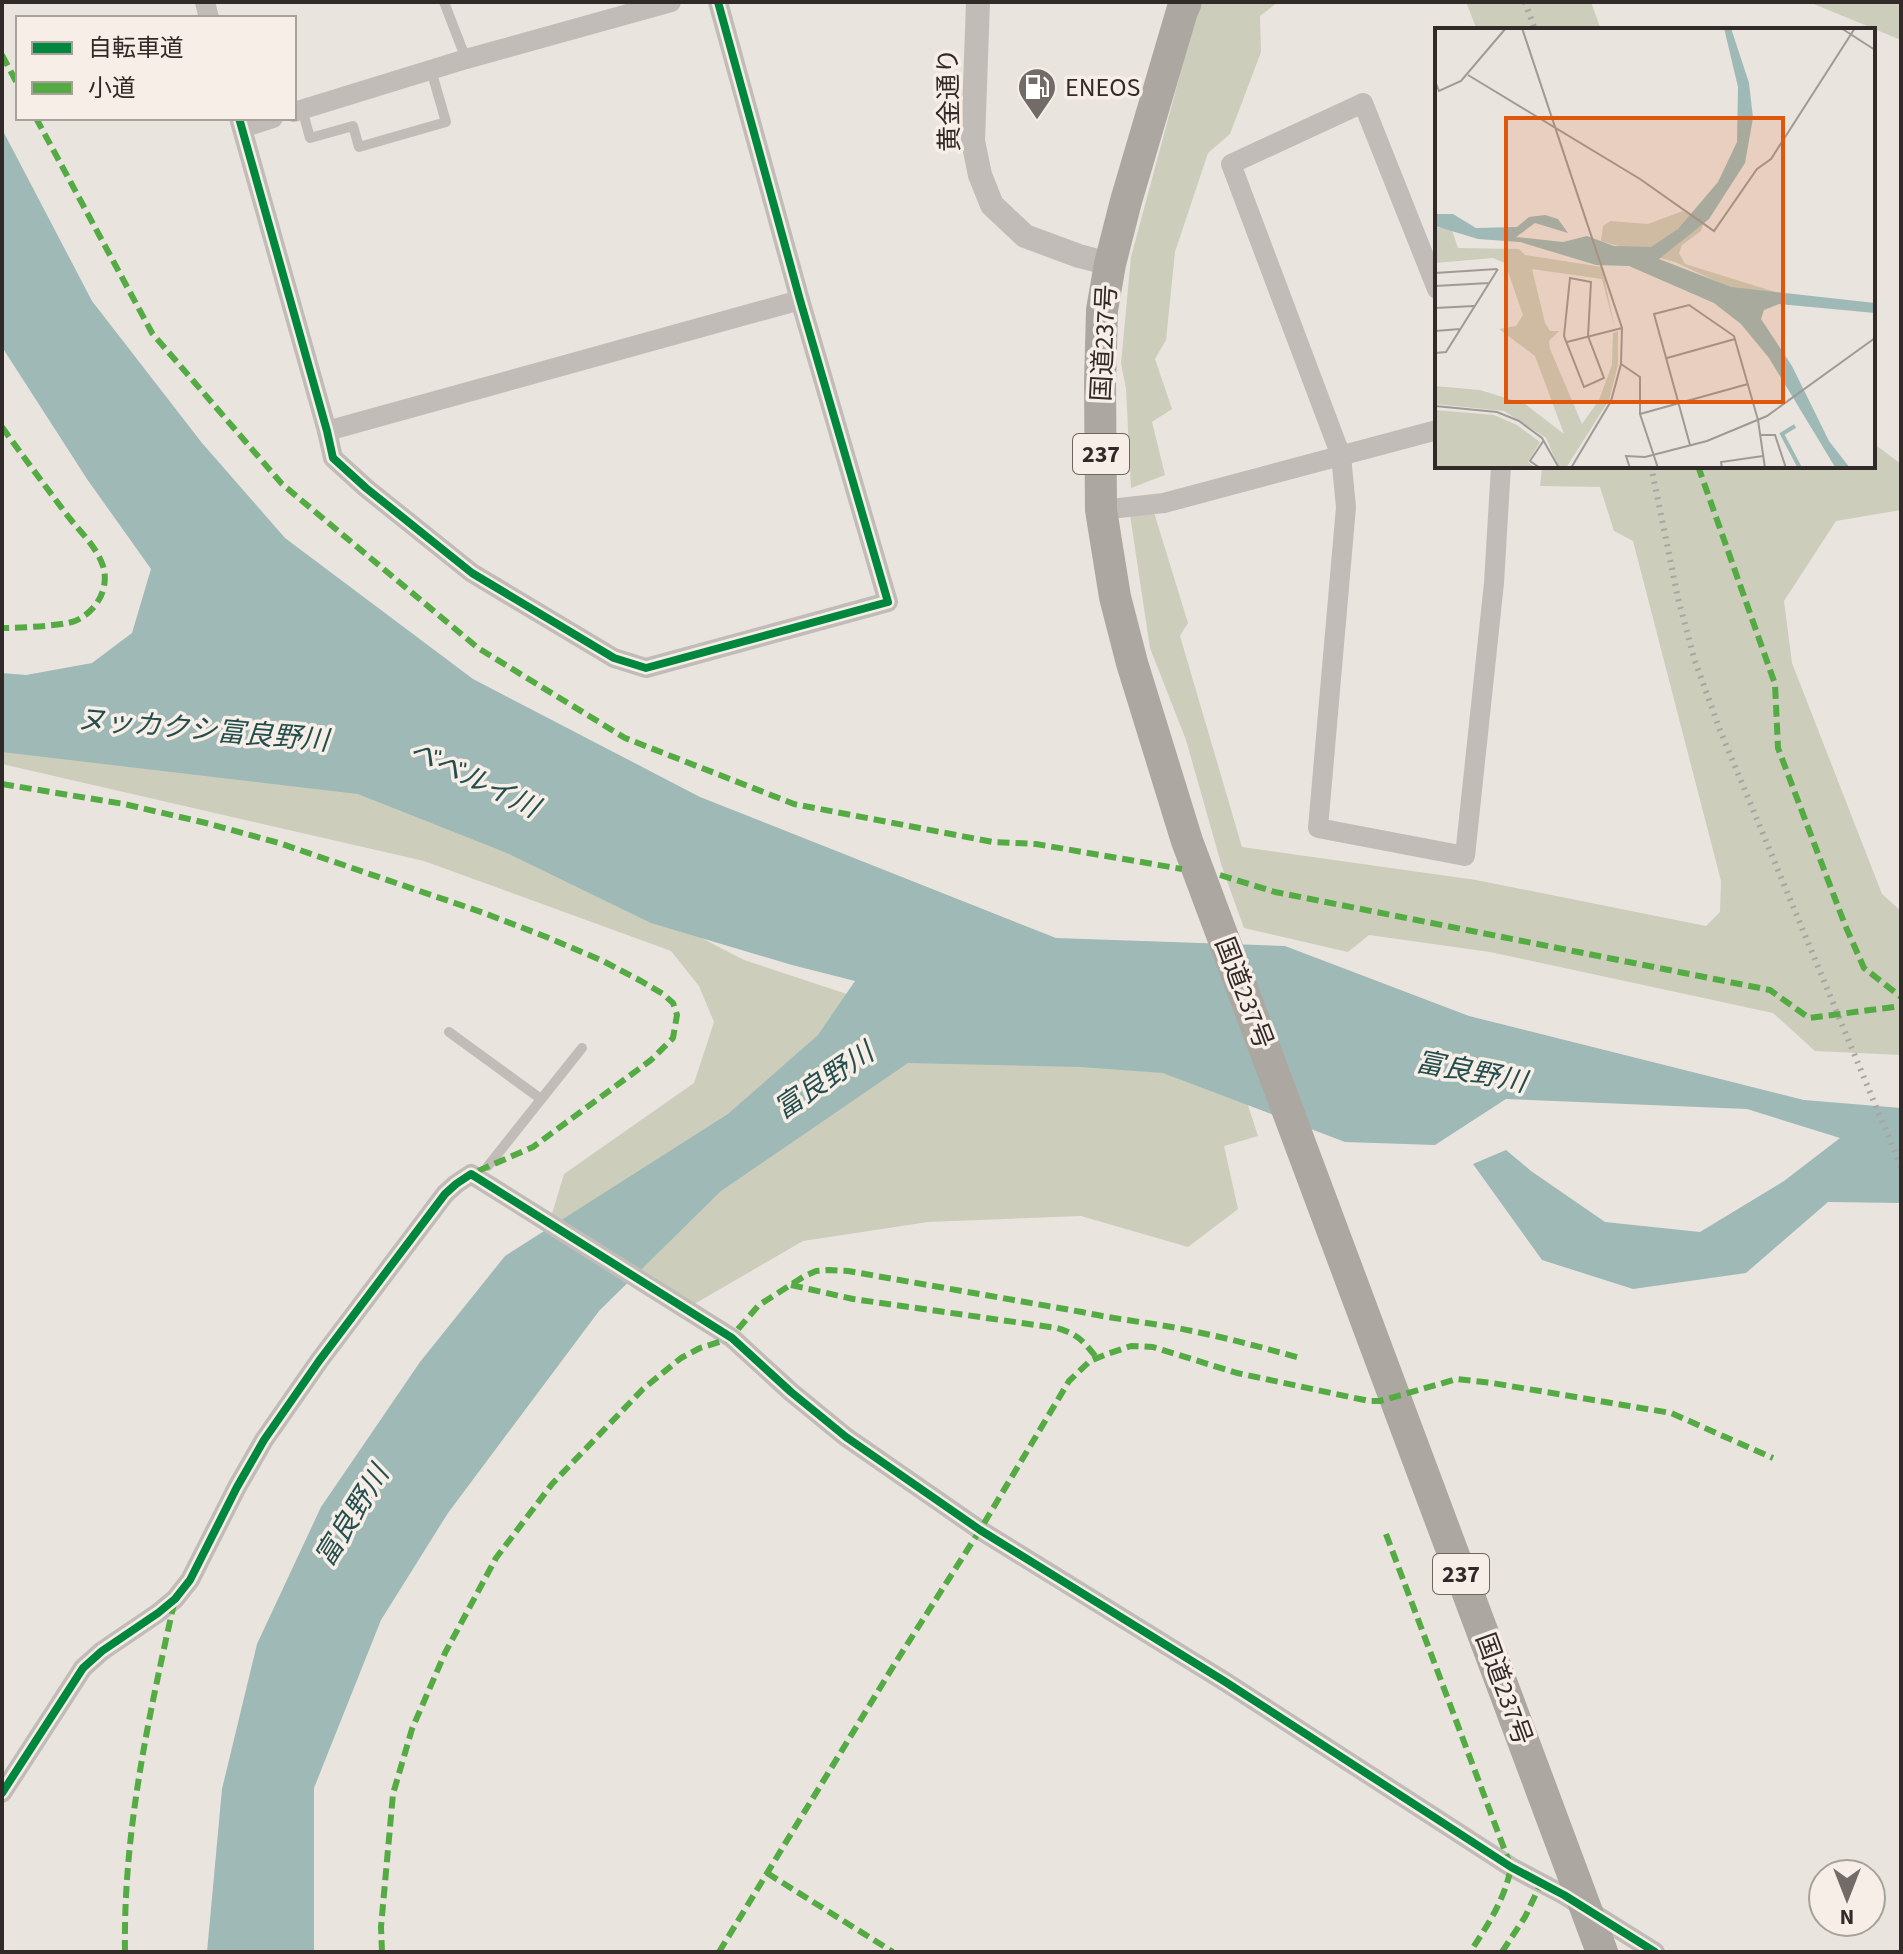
<svg xmlns="http://www.w3.org/2000/svg" width="1903" height="1954" font-family="'Source Sans 3','Noto Sans JP',sans-serif">
  <rect width="100%" height="100%" fill="#eae4df"/>
  <g fill="#cccdbb">
    <polygon points="1204,2 1278,2 1260,16 1261,52 1230,134 1208,153 1175,252 1166,340 1155,359 1172,409 1152,422 1165,475 1131,488 1126,389 1121,363 1131,257 1196,15"/>
    <polygon points="1466,2 1591,2 1601,30 1477,30"/>
    <polygon points="1809,2 1901,2 1901,40"/>
    <polygon points="1873,443 1901,464 1901,510 1836,521 1784,601 1792,663 1882,894 1901,911 1901,1055 1815,1051 1773,1013 1490,952 1369,935 1348,952 1244,928 1222,867 1186,740 1150,648 1130,515 1152,506 1188,623 1180,636 1242,847 1476,880 1706,926 1720,912 1721,881 1633,541 1614,531 1600,487 1540,486 1542,469 1546,466 1873,466"/>
    <polygon points="2,740 303,756 491,829 744,960 853,996 1215,1082 1248,1105 1258,1136 1224,1146 1238,1209 1188,1247 1081,1216 928,1222 803,1241 684,1310 544,1240 564,1174 694,1083 714,1022 699,986 671,951 424,861 2,764"/>
  </g>
  <polygon fill="#9eb9b6" points="2,129 92,301 202,443 285,538 473,679 700,797 1056,938 1285,946 1469,1016 1804,1100 1901,1108 1901,1203 1828,1202 1746,1273 1633,1289 1542,1260 1473,1164 1506,1150 1531,1171 1605,1222 1700,1232 1784,1181 1840,1138 1747,1109 1506,1099 1435,1145 1345,1142 1163,1073 1081,1067 908,1063 721,1191 599,1311 448,1513 381,1620 314,1788 314,1952 207,1952 222,1789 257,1644 321,1507 420,1362 505,1256 728,1114 818,1035 855,981 792,965 651,923 507,853 358,794 2,752 2,673 26,675 92,663 132,633 151,569 87,479 2,347"/>
  <g fill="none" stroke-linecap="round" stroke-linejoin="round">
    <g stroke="#c2bcb9" stroke-width="10">
      <polyline points="444,2 466,59"/>
      <polyline points="302,109 310,138 353,126 359,147 446,122 431,70"/>
      <polyline points="449,1032 541,1099"/>
      <polyline points="488,1166 582,1048"/>
    </g>
    <g stroke="#c2bcb9" stroke-width="20">
      <polyline points="205,2 209,18"/>
      <polyline points="294,112 466,59 671,2"/>
      <polyline points="239,118 327,431 333,458 366,488 472,573 614,658 646,668 888,602 800,300 718,2"/>
      <polyline points="242,128 273,118"/>
      <polyline points="1437,289 1363,103 1231,164 1341,456 1346,507 1318,828 1465,856 1494,583 1501,466"/>
      <polyline points="327,431 800,300"/>
      <polyline points="1101,510 1164,503 1437,430"/>
      <polyline points="2,1793 83,1668 102,1651 158,1613 175,1599 190,1580 237,1487 264,1440 319,1361 445,1194 456,1184 471,1174 732,1338 791,1392 846,1437 980,1530 1224,1681 1511,1867 1564,1895 1655,1952"/>
    </g>
    <polyline stroke="#c2bcb9" stroke-width="24" points="978,2 973,141 980,175 992,205 1025,236 1079,256 1110,264"/>
    <polyline stroke="#ada7a2" stroke-width="32" points="1186,2 1182,11 1126,201 1110,264 1102,310 1100,383 1101,510 1115,597 1132,663 1187,841 1602,1952"/>
    <g stroke="#aaa5a3" stroke-width="6" stroke-dasharray="2 6" stroke-linecap="butt">
      <polyline points="1525,2 1535,30"/>
      <polyline points="1651,466 1678,598 1694,658 1720,730 1901,1167"/>
    </g>
    <g stroke="#54ab44" stroke-width="6" stroke-dasharray="12 6" stroke-linecap="butt">
      <polyline points="2,55 18,85"/>
      <polyline points="36,118 152,333 282,484 478,648 625,738 794,804 993,842 1036,844 1182,869"/>
      <path d="M 2,427 C 22,455 43,483 64,511 C 77,529 96,545 103,566 C 110,589 96,612 75,621 C 63,626 17,628 2,628"/>
      <polyline points="1698,466 1775,684 1778,748 1845,925 1864,968 1901,997"/>
      <polyline points="2,784 124,804 206,823 279,843 484,913 549,938 603,961 641,981 663,994 673,1003 677,1015 673,1038 651,1060 533,1147 471,1174"/>
      <polyline points="1220,875 1275,892 1770,990 1809,1018 1901,1006"/>
      <path d="M 791,1285 L 853,1299 L 1057,1328 C 1078,1334 1083,1341 1097,1358"/>
      <path d="M 1386,1534 L 1511,1867 C 1505,1899 1488,1925 1470,1952"/>
      <polyline points="767,1873 893,1952"/>
      <path d="M 125,1952 C 123,1832 149,1715 175,1599"/>
      <path d="M 382,1952 L 381,1927 L 393,1794 L 412,1729 L 445,1653 L 496,1558 L 552,1484 L 643,1389 L 681,1358 L 700,1348 L 732,1338 L 739,1328 L 759,1305 L 803,1277 L 816,1271 L 829,1270 L 848,1271 L 1082,1312 C 1118,1320 1155,1323 1192,1331 C 1228,1338 1264,1348 1300,1358"/>
      <polyline points="719,1952 894,1665 980,1530 1069,1381 1090,1361 1107,1354 1131,1346 1153,1347 1237,1373 1369,1401 1380,1401 1457,1379 1492,1383 1671,1413 1773,1458"/>
      <polyline points="1502,1952 1525,1917 1541,1883"/>
    </g>
    <g stroke="#f6eee7" stroke-width="13">
      <g id="cycleway">
        <polyline points="239,118 327,431 333,458 366,488 472,573 614,658 646,668 888,602 800,300 718,2"/>
        <polyline points="2,1793 83,1668 102,1651 158,1613 175,1599 190,1580 237,1487 264,1440 319,1361 445,1194 456,1184 471,1174 732,1338 791,1392 846,1437 980,1530 1224,1681 1511,1867 1564,1895 1655,1952"/>
      </g>
    </g>
    <use href="#cycleway" stroke="#00873e" stroke-width="8"/>
  </g>
  <defs>
    <g id="fuel-pin" transform="scale(2)"><path d="M0 17L-7.5 6A9.5 9.5 0 1 1 7.5 6Z" fill="#726b68" stroke="#f6eee7"/><path d="M-5.5-6h7V0h2V4h1.3V-2.5L3-4.5l.8-.8L6-3V5H2.5V1h-1V6h-7ZM-4.2-4.7v3.2H.2V-4.7Z" fill="#fff"/></g>
  </defs>
  <g fill-rule="evenodd">
    <use href="#fuel-pin" x="1037" y="87"/>
  </g>
  <g text-anchor="middle" dominant-baseline="central" stroke-width="7" stroke-linejoin="round" paint-order="stroke">
    <g fill="#f6eee7" stroke="#6d6561" stroke-width="2">
      <rect x="1073" y="434" width="56" height="40" rx="6"/>
      <rect x="1433" y="1554" width="56" height="40" rx="6"/>
    </g>
    <g font-size="24" font-weight="bold" fill="#322a28">
      <text x="1101" y="454">237</text>
      <text x="1461" y="1574">237</text>
    </g>
    <g font-size="26" fill="#322a28" stroke="#f6eee7" text-anchor="start">
      <text x="1065" y="87">ENEOS</text>
    </g>
    <g font-size="26" fill="#322a28" stroke="#f6eee7">
      <text transform="translate(949 100) rotate(-91)">黄金通り</text>
      <text transform="translate(1104 343) rotate(-87)">国道237号</text>
      <text transform="translate(1244 993) rotate(69)">国道237号</text>
      <text transform="translate(1504 1689) rotate(70)">国道237号</text>
    </g>
    <g font-size="28" font-style="italic" fill="#234e4d" stroke="#f6eee7">
      <text transform="translate(203 730) rotate(5)">ヌッカクシ富良野川</text>
      <text transform="translate(474 779) rotate(26)">ベベルイ川</text>
      <text transform="translate(1471 1072) rotate(11)">富良野川</text>
      <text transform="translate(824 1081) rotate(-34)">富良野川</text>
      <text transform="translate(352 1516) rotate(-58)">富良野川</text>
    </g>
  </g>
  <g transform="translate(1435 28)">
    <rect width="440" height="440" fill="#eae4df"/>
    <path d="M 248,183 L 269,194 L 266,203 L 247,217 L 244,225 L 250,236 L 350,267 L 304,264 L 240,234 L 166,213 L 168,198 L 175,193 L 213,196 ZM 0,199 L 17,202 L 23,220 L 84,221 L 90,227 L 167,239 L 180,301 L 167,251 L 97,241 L 110,295 L 115,303 L 124,303 L 114,313 L 115,321 L 147,396 L 164,372 L 177,337 L 178,305 L 183,303 L 183,337 L 174,372 L 131,440 L 124,440 L 111,410 L 69,383 L 0,376 L 0,358 L 45,362 L 90,376 L 129,406 L 100,328 L 64,301 L 81,298 L 88,287 L 70,235 L 58,230 L 0,235 ZM 0,382 L 59,387 L 82,397 L 105,414 L 93,434 L 101,440 L 0,440 Z" fill="#cccdbb"/>
    <path d="M 289,0 L 296,0 L 314,55 L 318,90 L 310,135 L 274,191 L 224,231 L 296,259 L 440,275 L 440,285 L 344,276 L 329,282 L 326,291 L 357,338 L 394,413 L 415,440 L 400,439 L 334,330 L 306,296 L 279,275 L 194,238 L 161,237 L 85,214 L 43,211 L 0,198 L 0,186 L 18,186 L 41,200 L 82,199 L 94,189 L 110,187 L 123,191 L 133,205 L 100,195 L 81,209 L 128,214 L 152,208 L 179,218 L 216,219 L 243,201 L 283,154 L 302,114 L 303,59 Z" fill="#9eb9b6"/>
    <path fill="none" stroke="#9eb9b6" stroke-width="4" d="M 360,398 L 347,406 L 365,440"/>
    <path fill="none" stroke="#a09a96" stroke-width="2" d="M 87,0 L 187,300 L 186,336 L 176,373 L 136,440M 406,0 L 440,22M 33,47 L 205,151 L 279,203 L 322,141 L 336,131 L 420,0M 0,53 L 4,63 L 26,53 L 71,0M 0,245 L 62,241M 135,250 L 156,254 L 153,308 L 169,350 L 149,359 L 129,308 ZM 0,258 L 54,255M 0,280 L 39,278M 0,303 L 25,301M 132,314 L 187,300M 0,325 L 11,324 L 63,241M 232,330 L 300,311M 186,336 L 205,349 L 205,386 L 223,440M 0,378 L 62,384 L 84,393 L 107,410 L 124,440M 205,386 L 313,356M 326,407 L 340,407 L 351,440M 255,417 L 219,286 L 254,277 L 299,308 L 323,392 L 330,440M 105,440 L 95,433 L 109,412M 195,440 L 191,428 L 210,429 L 272,413 L 332,388 L 440,310M 287,440 L 286,434 L 328,428"/>
    <path fill="#df570d" fill-opacity="0.15" stroke="#df570d" stroke-width="4" d="M 71,90 L 348,90 L 348,374 L 71,374 Z"/>
    <rect width="440" height="440" fill="none" stroke="#322a28" stroke-width="4"/>
  </g>
  <rect width="1903" height="1954" fill="none" stroke="#322a28" stroke-width="8"/>
  <rect x="16" y="16" width="280" height="104" fill="#f6eee7" stroke="#a8a09b" stroke-width="2"/>
  <rect x="32" y="42" width="40" height="12" fill="#00873e" stroke="#a8a09b" stroke-width="2"/>
  <text x="88" y="56" font-size="24" fill="#322a28">自転車道</text>
  <rect x="32" y="82" width="40" height="12" fill="#54ab44" stroke="#a8a09b" stroke-width="2"/>
  <text x="88" y="96" font-size="24" fill="#322a28">小道</text>
  <g transform="translate(1847 1898) rotate(180)"><circle r="38" fill="#f6eee7" stroke="#a8a09b" stroke-width="2"/>
  <path d="M0-6L14 30L0 20L-14 30Z" fill="#726b68"/>
  <text y="-12" font-size="22" font-weight="bold" text-anchor="middle" fill="#322a28">N</text>
  </g>
</svg>
